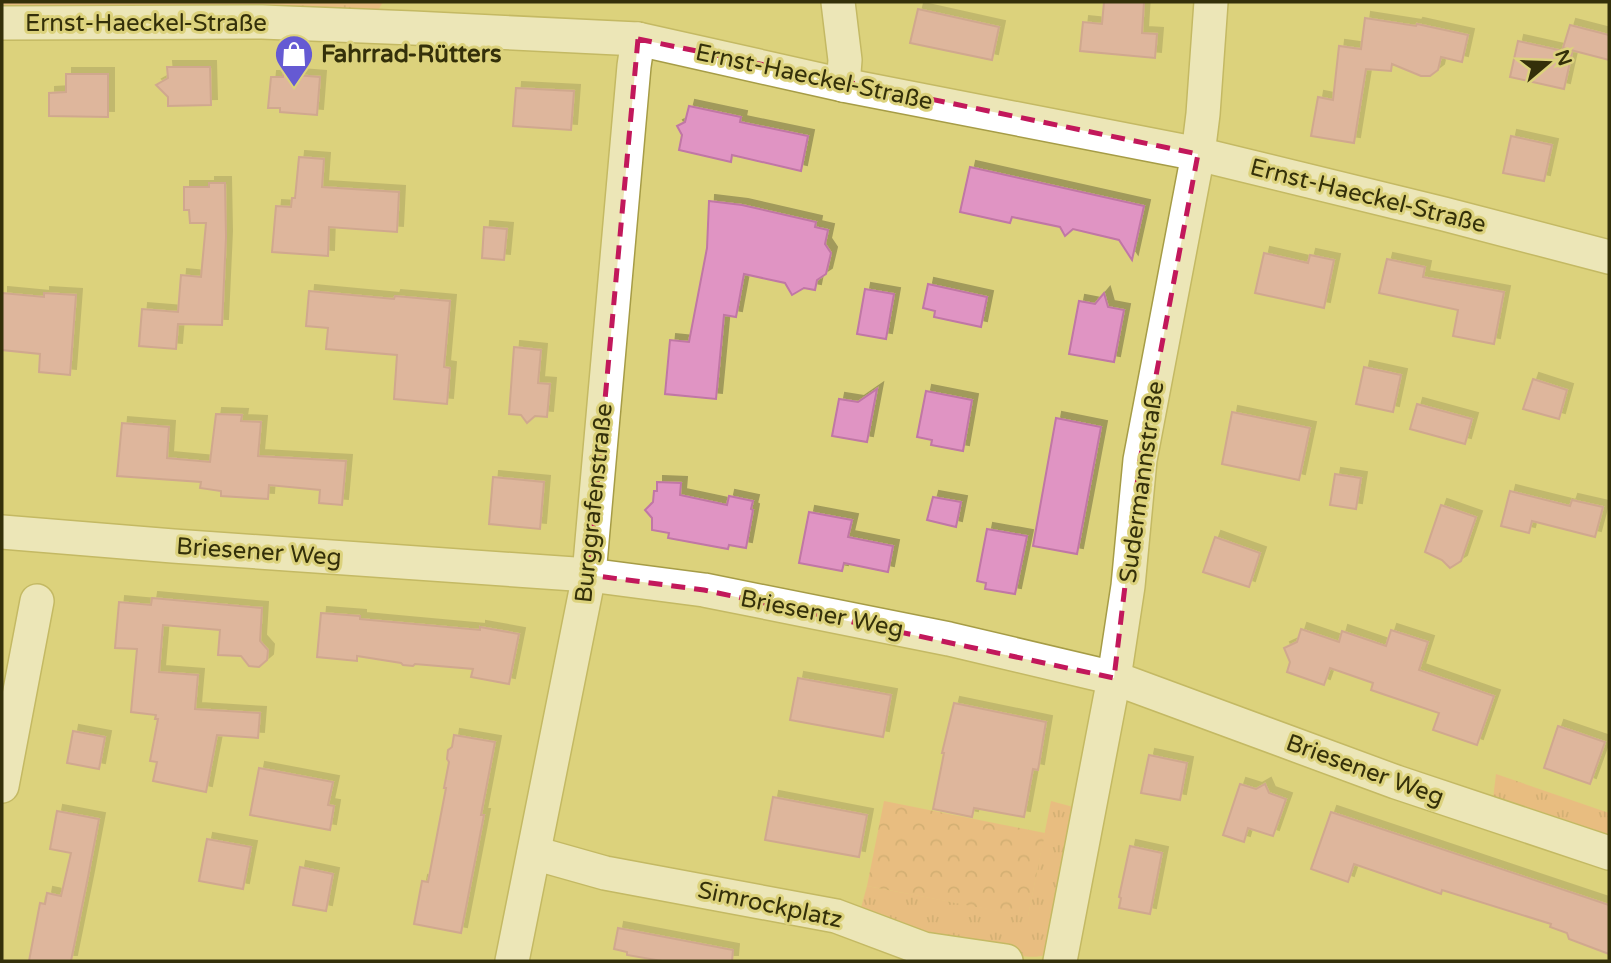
<svg xmlns="http://www.w3.org/2000/svg" width="1611" height="963" font-family="'Varela Round',sans-serif">
  <defs>
    <pattern id="grass-tufts" width="24" height="20" patternUnits="userSpaceOnUse" patternTransform="scale(1.75)"><rect width="24" height="20" fill="#f7a585"/><path d="M3 7l-1-3M5 7V3M7 7l1-3M15 17l-1-3M17 17v-4M19 17l1-3" fill="none" stroke="#c9876b"/></pattern>
    <pattern id="park-crowns" width="20" height="18" patternUnits="userSpaceOnUse" patternTransform="scale(1.75)"><rect width="20" height="18" fill="#f7a585"/><path d="M2 6a3 3 0 1 1 6 0M12 15a3 3 0 1 1 6 0" fill="none" stroke="#c9876b"/></pattern>
    <filter id="shadow"><feDropShadow dx="6" dy="-6" stdDeviation="0" flood-color="#0004"/></filter>
  </defs>
  <rect width="100%" height="100%" fill="#dcd27c"/>
  <g fill="url(#grass-tufts)">
    <polygon points="2,2 383,2 377,12 229,5 2,9"/>
    <polygon points="1496,774 1609,813 1609,839 1493,799"/>
    <path d="M 1051,801 L 1077,808 L 1046,955 C 1029,960 1010,953 992,950 C 948,940 904,927 859,915 L 867,886 L 1028,916 Z"/>
  </g>
  <polygon fill="url(#park-crowns)" points="884,801 1045,833 1028,917 867,886"/>
  <g fill="#e094c3" stroke="#c077a5" stroke-width="2" filter="url(#shadow)">
    <polygon points="1104,2 1144,2 1142,33 1157,34 1155,58 1080,51 1083,22 1102,24"/>
    <polygon points="918,9 999,27 992,60 910,43"/>
    <polygon points="1365,18 1416,26 1417,24 1468,35 1462,62 1441,57 1438,70 1430,76 1421,76 1392,64 1391,71 1366,69 1354,143 1311,136 1318,97 1333,100 1339,46 1361,49"/>
    <polygon points="1570,25 1609,35 1609,60 1563,48"/>
    <polygon points="1518,41 1572,53 1564,89 1510,77"/>
    <polygon points="167,67 210,67 211,105 168,106 168,97 156,85 168,78"/>
    <polygon points="66,74 108,74 108,117 49,116 49,93 66,92"/>
    <polygon points="283,74 320,77 317,115 280,112 280,108 268,108 271,77 283,77"/>
    <polygon points="516,88 574,91 571,130 513,126"/>
    <polygon points="689,106 741,117 740,122 808,136 801,171 732,155 731,162 679,150 682,135 677,126 685,122"/>
    <polygon points="1511,136 1552,145 1544,181 1503,173"/>
    <polygon points="299,157 324,159 322,187 399,192 397,232 329,227 328,256 272,252 276,206 291,207 292,198 295,198"/>
    <polygon points="970,167 1144,206 1132,260 1119,240 1073,229 1065,236 1060,227 1012,217 1010,223 960,212"/>
    <polygon points="209,183 225,183 226,237 222,325 178,324 176,349 139,346 142,309 178,312 181,275 201,277 206,223 190,223 189,210 184,210 184,187 209,187"/>
    <polygon points="709,201 742,205 816,222 815,227 828,230 825,244 831,253 826,274 817,280 815,290 804,288 792,295 785,283 744,274 736,317 724,315 716,399 665,394 670,340 689,342 707,248"/>
    <polygon points="484,227 507,229 504,260 482,258"/>
    <polygon points="1264,253 1308,263 1310,255 1334,260 1324,308 1255,293"/>
    <polygon points="1387,259 1425,267 1423,277 1504,292 1494,344 1453,336 1458,310 1379,293"/>
    <polygon points="928,284 987,297 981,327 934,317 935,311 923,308"/>
    <polygon points="865,289 894,294 886,339 857,334"/>
    <polygon points="309,291 394,299 395,296 450,301 444,367 450,368 447,404 394,399 397,355 326,349 328,328 306,326"/>
    <polygon points="2,293 44,297 44,293 76,295 70,375 39,372 40,354 2,350"/>
    <polygon points="1104,293 1108,307 1124,310 1114,362 1069,354 1079,301 1095,304"/>
    <polygon points="514,347 541,350 538,383 550,384 547,417 535,416 527,423 521,415 509,414"/>
    <polygon points="1364,367 1401,375 1393,412 1356,404"/>
    <polygon points="1533,379 1567,390 1559,419 1523,409"/>
    <polygon points="877,389 867,442 832,436 839,399 858,402"/>
    <polygon points="926,391 972,400 963,451 931,445 932,440 917,437"/>
    <polygon points="1417,404 1472,419 1465,444 1410,429"/>
    <polygon points="1232,412 1310,428 1299,480 1222,464"/>
    <polygon points="216,414 242,415 241,421 261,422 258,456 346,461 342,505 319,503 320,490 269,485 268,499 221,496 221,491 200,488 201,482 117,476 122,423 169,427 167,458 210,462"/>
    <polygon points="1056,418 1101,427 1077,554 1033,546"/>
    <polygon points="1335,474 1361,478 1356,509 1330,505"/>
    <polygon points="493,477 544,482 540,529 489,524"/>
    <polygon points="657,482 681,483 680,495 727,505 729,496 753,501 751,509 753,510 746,548 729,545 728,549 668,538 669,533 652,530 652,518 645,510 653,502 654,491 657,491"/>
    <polygon points="1510,491 1570,506 1572,500 1603,507 1595,537 1532,521 1529,533 1501,526"/>
    <polygon points="933,497 961,502 956,527 927,520"/>
    <polygon points="1441,505 1476,517 1461,561 1450,568 1442,560 1425,552"/>
    <polygon points="809,512 852,520 848,537 893,546 888,572 844,563 842,571 799,563"/>
    <polygon points="987,529 1027,536 1015,594 985,589 986,583 977,581"/>
    <polygon points="1215,537 1260,553 1249,587 1203,572"/>
    <polygon points="152,598 262,608 260,641 268,650 267,660 259,667 249,666 241,656 218,655 220,630 163,625 159,672 198,675 195,709 260,713 258,738 217,735 206,792 153,781 157,762 150,761 158,719 155,719 156,715 131,712 137,649 115,648 119,602 151,605"/>
    <polygon points="321,613 360,616 360,619 480,630 480,627 519,634 509,684 471,677 473,669 415,664 413,666 403,665 401,663 357,656 357,661 317,657"/>
    <polygon points="1301,629 1339,642 1342,631 1386,646 1391,630 1428,642 1419,670 1494,696 1477,745 1433,730 1439,713 1371,690 1373,683 1330,668 1324,685 1287,672 1290,662 1284,648 1297,642"/>
    <polygon points="798,678 891,695 883,737 790,720"/>
    <polygon points="954,703 1046,722 1038,770 1033,769 1024,817 974,808 972,817 933,809 944,753 942,753"/>
    <polygon points="1558,726 1605,742 1590,784 1544,768"/>
    <polygon points="73,731 105,737 99,769 67,763"/>
    <polygon points="454,735 495,742 481,815 484,815 461,933 414,924 422,881 428,882 446,788 444,788 449,762 447,759 448,750 452,747"/>
    <polygon points="1149,755 1187,763 1180,800 1141,793"/>
    <polygon points="259,768 333,782 328,805 334,806 330,830 250,815"/>
    <polygon points="1240,784 1256,789 1265,784 1269,793 1286,799 1273,836 1248,828 1244,842 1223,835"/>
    <polygon points="773,797 867,815 859,857 765,840"/>
    <polygon points="57,811 99,819 88,877 71,961 29,961 40,903 45,904 47,893 61,896 71,853 50,849"/>
    <polygon points="1331,812 1609,905 1609,954 1569,939 1567,933 1550,927 1551,924 1442,890 1441,894 1354,864 1348,882 1311,869"/>
    <polygon points="207,839 251,847 243,889 199,881"/>
    <polygon points="1130,846 1162,853 1150,914 1119,908 1121,898 1119,897"/>
    <polygon points="300,867 333,874 326,911 293,905"/>
    <polygon points="618,928 733,950 732,961 662,961 627,955 627,952 614,949"/>
  </g>
  <g fill="none" stroke-linecap="round" stroke-linejoin="round">
    <g stroke="#a69c46" stroke-width="36">
      <g id="street">
        <polyline points="838,2 845,60 843,85"/>
        <polyline points="2,23 262,22 413,28 638,39 843,85 1198,154 1444,214 1609,257"/>
        <polyline points="2,532 173,546 589,575 704,590 949,639 1114,678 1396,782 1609,853"/>
        <polyline points="2,786 37,601"/>
        <polyline points="534,853 605,873 836,916 924,949 1006,961"/>
        <polyline points="512,961 589,575 634,66 638,39"/>
        <polyline points="1060,961 1114,678 1128,586 1140,460 1198,154 1203,114 1211,2"/>
      </g>
    </g>
    <use href="#street" stroke="#fff" stroke-width="33"/>
  </g>
  <path d="M0 0H1611V963H0ZM 638,39 L 1198,154 L 1140,460 L 1114,678 L 704,590 L 589,575 Z" fill="#dcd27c" fill-opacity=".55" fill-rule="evenodd"/>
  <path fill="none" stroke="#c2185b" stroke-width="5" stroke-dasharray="14 9" stroke-linejoin="round" d="M 638,39 L 1198,154 L 1140,460 L 1114,678 L 704,590 L 589,575 Z"/>
  <defs>
    <g id="shop-pin" transform="scale(2.0125)"><path d="M0 17L-7.5 6A9.5 9.5 0 1 1 7.5 6Z" fill="#655ad3" stroke="#dcd27c"/><path d="M-5-2.5h2.3a2.7 3.5 0 0 1 5.4 0H5L5.5 6h-11ZM-1.5-2.5h3a1.5 2.3 0 0 0-3 0Z" fill="#fff"/></g>
  </defs>
  <g fill-rule="evenodd">
    <use href="#shop-pin" x="294" y="54"/>
  </g>
  <g text-anchor="middle" dominant-baseline="central" stroke-width="6" stroke-linejoin="round" paint-order="stroke">
    <g font-size="24" fill="#34300a" stroke="#dcd27c">
      <text x="146" y="23">Ernst-Haeckel-Straße</text>
      <text transform="translate(814 77) rotate(12)">Ernst-Haeckel-Straße</text>
      <text transform="translate(1368 196) rotate(14)">Ernst-Haeckel-Straße</text>
      <text transform="translate(1142 482) rotate(-82)">Sudermannstraße</text>
      <text transform="translate(594 503) rotate(-84)">Burggrafenstraße</text>
      <text transform="translate(259 552) rotate(4)">Briesener Weg</text>
      <text transform="translate(822 614) rotate(11)">Briesener Weg</text>
      <text transform="translate(1365 770) rotate(20)">Briesener Weg</text>
      <text transform="translate(770 905) rotate(12)">Simrockplatz</text>
    </g>
    <g font-size="24" font-weight="bold" fill="#34300a" stroke="#dcd27c" text-anchor="start">
      <text x="321" y="54">Fahrrad-Rütters</text>
    </g>
  </g>
  <rect width="1611" height="963" fill="none" stroke="#34300a" stroke-width="7"/>
  <g transform="translate(1548 63) rotate(71)" stroke="#dcd27c" stroke-width="5" paint-order="stroke">
  <path d="M0-5L12 26L0 18L-12 26Z" fill="#34300a"/>
  <text y="-10" font-size="19" font-weight="bold" text-anchor="middle" fill="#34300a">N</text>
  </g>
</svg>
